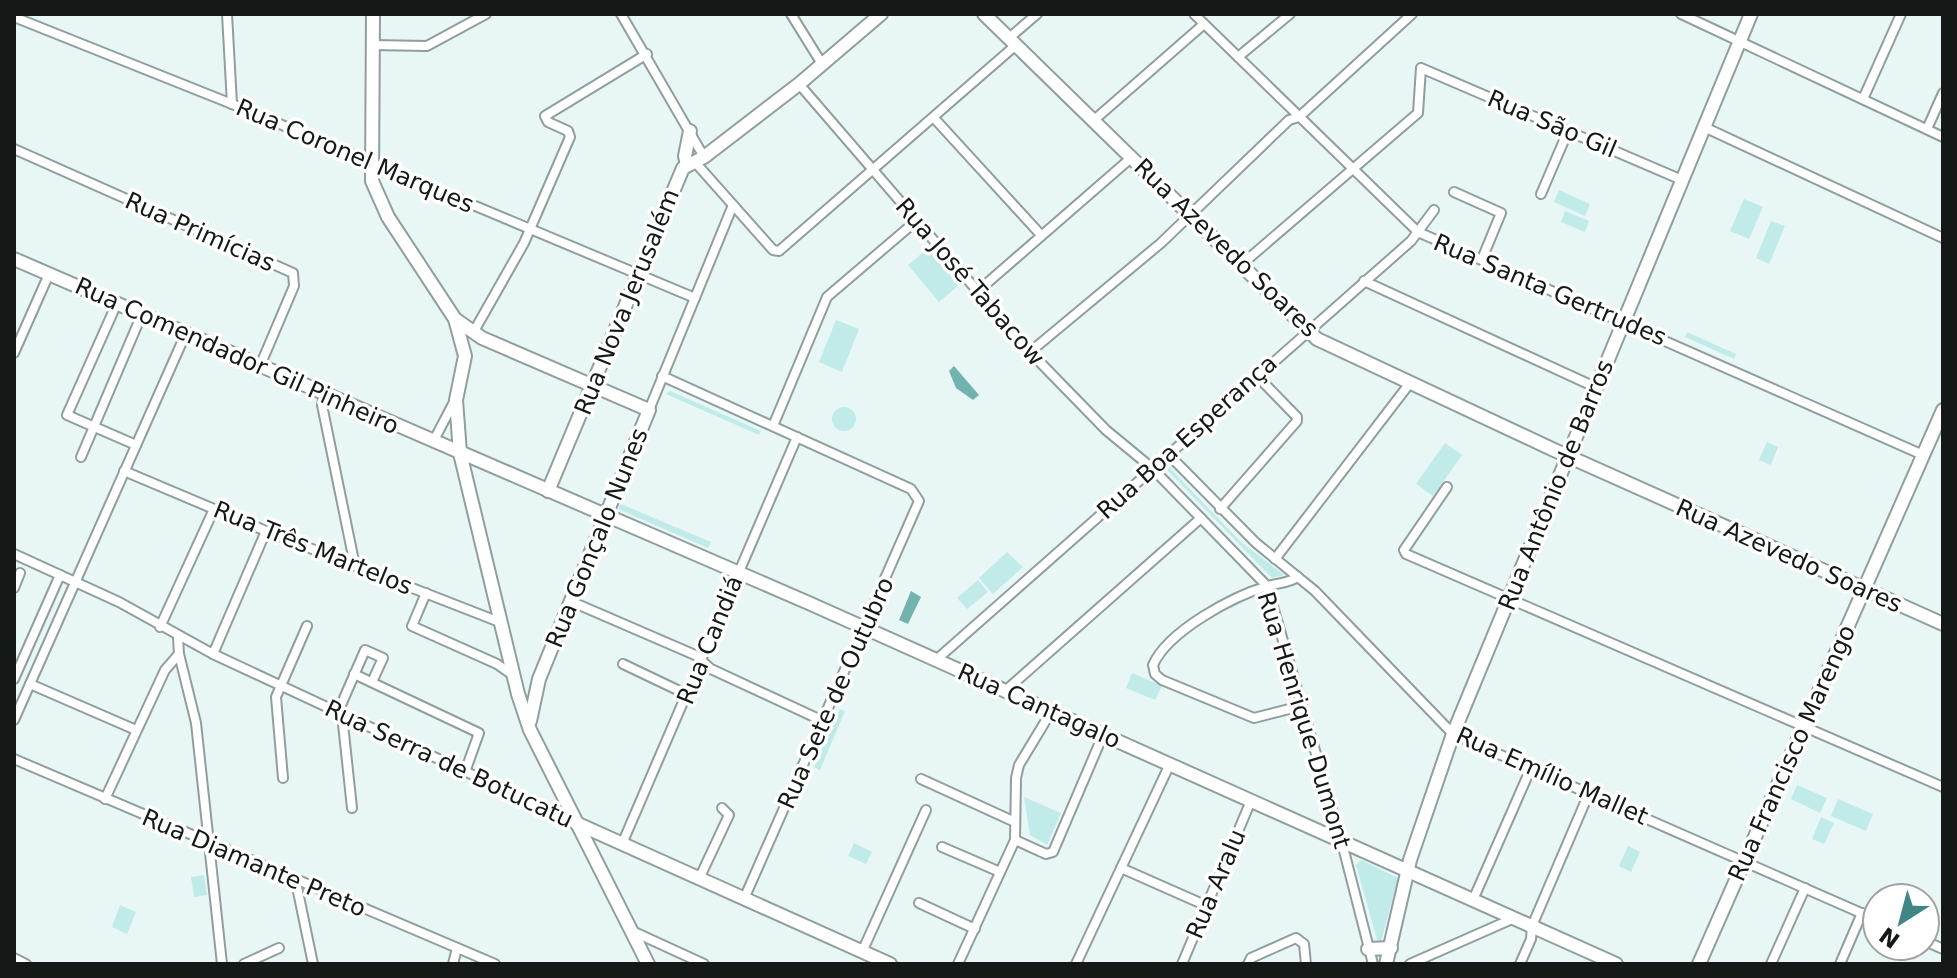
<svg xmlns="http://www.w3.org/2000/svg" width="1957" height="978" font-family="'DejaVu Sans',sans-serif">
  <rect width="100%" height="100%" fill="#e8f7f6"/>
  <g fill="#c0ebe8">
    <polygon points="1559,190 1590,204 1585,216 1554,202"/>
    <polygon points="1744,199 1763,207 1749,239 1730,231"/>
    <polygon points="1565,211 1589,221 1585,232 1561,222"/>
    <polygon points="1771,221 1785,226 1769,264 1756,258"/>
    <polygon points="927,249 959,285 939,302 908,265"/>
    <polygon points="836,320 859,329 842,372 819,362"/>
    <polygon points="1687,332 1736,354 1734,359 1685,337"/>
    <polygon points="670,391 761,431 759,435 666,394"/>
    <circle cx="844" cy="419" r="12"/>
    <polygon points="1767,442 1778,447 1771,465 1759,460"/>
    <polygon points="1445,443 1462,455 1433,496 1416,484"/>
    <polygon points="1169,467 1240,541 1284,575 1272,578 1167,470"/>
    <polygon points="621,504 711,542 708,548 618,509"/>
    <polygon points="1007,552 1023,567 993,594 979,578"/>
    <polygon points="978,580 988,592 967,609 957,598"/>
    <polygon points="1132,673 1162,686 1155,700 1126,688"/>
    <polygon points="840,709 845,711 820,770 814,767"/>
    <polygon points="1797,785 1827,798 1820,813 1791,799"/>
    <polygon points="1024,797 1061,813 1047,845 1030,835"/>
    <polygon points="1838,799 1873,814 1866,831 1831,816"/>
    <polygon points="1821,817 1834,823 1824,844 1812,839"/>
    <polygon points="854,843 872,852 866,864 848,856"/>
    <polygon points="1628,846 1640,852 1631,872 1619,866"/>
    <polygon points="1361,860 1398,878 1381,942 1377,940 1356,865"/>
    <polygon points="204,875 207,895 194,897 191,877"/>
    <polygon points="120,905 136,912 127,934 112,927"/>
  </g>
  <g fill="#72b2af">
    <polygon points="954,366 979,395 973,400 956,388 949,371"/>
    <polygon points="911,591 921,597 908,624 899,620"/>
  </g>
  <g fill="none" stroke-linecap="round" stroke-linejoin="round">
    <g stroke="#909e9d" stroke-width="12">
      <g id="street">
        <polyline points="227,14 232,104"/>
        <polyline points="621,14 704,157"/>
        <polyline points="791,14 822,64"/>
        <polyline points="1194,14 1418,232 1923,455"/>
        <polyline points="1681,14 1943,137"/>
        <polyline points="14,17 232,104 695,298"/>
        <polyline points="1009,38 1037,14"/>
        <polyline points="372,45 427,46 486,14"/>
        <polyline points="1238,57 1290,14"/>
        <polyline points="799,84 1030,352 1106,430 1152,468 1267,586 1342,843 1373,964"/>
        <polyline points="1863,99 1901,14"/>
        <polyline points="934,118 1041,235"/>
        <polyline points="1093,121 1204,24"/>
        <polyline points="1704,127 1943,238"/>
        <polyline points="1927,129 1943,93"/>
        <polyline points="14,149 293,273 294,286 260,366"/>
        <polyline points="694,161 773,250 779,251 1016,45"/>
        <polyline points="1454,192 1501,213 1482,259"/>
        <polyline points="1541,194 1568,131"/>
        <polyline points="1241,265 1418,113 1421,68 1682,180"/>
        <polyline points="1364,281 1595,387"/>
        <polyline points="978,291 1131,158"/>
        <polyline points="117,303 67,415 136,445"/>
        <polyline points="473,333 524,243 570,137 568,131 548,122 545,116 647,54"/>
        <polyline points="1030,352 1161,243 1289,120 1299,117 1412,14"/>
        <polyline points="14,353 49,274"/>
        <polyline points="662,376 911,489 919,501 744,899"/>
        <polyline points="324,394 322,405 355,566"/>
        <polyline points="649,410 733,205"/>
        <polyline points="773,426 827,297 916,221"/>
        <polyline points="433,442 455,400"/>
        <polyline points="1169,455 1256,543 1315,591 1453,734 1877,920"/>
        <polyline points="81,457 142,314"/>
        <polyline points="124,471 266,531 502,623"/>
        <polyline points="1447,487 1404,550 1406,554 1943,787"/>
        <polyline points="1220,509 1297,421 1297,417 1256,375"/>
        <polyline points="14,554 119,602 213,654 576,823"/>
        <polyline points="1275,559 1410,383"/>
        <path d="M 1298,577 C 1289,583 1278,583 1268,586 C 1233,596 1168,631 1153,665 L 1155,674 L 1162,680 L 1254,718 L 1301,706"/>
        <polyline points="14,588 20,573"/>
        <polyline points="426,593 412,626 497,664 514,676"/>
        <polyline points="570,601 695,655 711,669 823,721"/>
        <polyline points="160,627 214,509"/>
        <polyline points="178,637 179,654 196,723 222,964"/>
        <polyline points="213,654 266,531"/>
        <polyline points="936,660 1411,241 1434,210"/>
        <polyline points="623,664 688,695"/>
        <polyline points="354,674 479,733 465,772"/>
        <polyline points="14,679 60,575"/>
        <polyline points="30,684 136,730"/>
        <polyline points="1005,691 1201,518"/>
        <polyline points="338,712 365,650 383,658 372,682"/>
        <polyline points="345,716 343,724 352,808"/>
        <polyline points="14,720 186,333"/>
        <polyline points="14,759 495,964"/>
        <polyline points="283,778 276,697 307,626"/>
        <polyline points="921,779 1015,822"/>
        <polyline points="105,799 165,670 179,654"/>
        <polyline points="1015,840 1046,854 1053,852 1103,735"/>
        <polyline points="622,844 797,437"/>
        <polyline points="942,847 1000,872"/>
        <polyline points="1121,868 1207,906"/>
        <polyline points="699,879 729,815 722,808"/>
        <polyline points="296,882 313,964"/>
        <polyline points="1473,900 1531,768"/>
        <polyline points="919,903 975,929"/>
        <polyline points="632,931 704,964"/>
        <polyline points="1925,941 1943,949"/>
        <polyline points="862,952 926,810"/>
        <polyline points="14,958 26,964"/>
        <polyline points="244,964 279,948"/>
        <polyline points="453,964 457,948"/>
        <polyline points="958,964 1015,840 1016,778 1019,765 1051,712"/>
        <polyline points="1076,964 1169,766"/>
        <polyline points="1182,964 1250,803"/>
        <polyline points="1248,964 1251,958 1296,938 1304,944 1306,964"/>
        <polyline points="1410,964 1512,919"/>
        <polyline points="1520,964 1531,939 1532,926 1589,793"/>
        <polyline points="1771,964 1805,888"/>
        <polyline points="1840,964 1862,913"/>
      </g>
    </g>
    <g stroke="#909e9d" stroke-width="16">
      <g id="secondary">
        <polyline points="373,14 372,181 388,217 455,319 465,356 456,400 460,453 518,694 530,730 648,964"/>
        <polyline points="984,14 1317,339 1554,450 1943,624"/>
        <polyline points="687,165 685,156 690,131"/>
        <polyline points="14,259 811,604 1616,964"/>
        <polyline points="455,319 482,338 649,410 539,679 530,721"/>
        <polyline points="548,491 683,168 704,157 799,84 881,14"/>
        <polyline points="576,823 890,964"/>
        <polyline points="1368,949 1391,948"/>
        <polyline points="1386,964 1410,860 1453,734 1751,14"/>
        <polyline points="1699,964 1943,410"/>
      </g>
    </g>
    <use href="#street" stroke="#fff" stroke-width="8"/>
    <use href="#secondary" stroke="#fff" stroke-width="12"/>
  </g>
  <g text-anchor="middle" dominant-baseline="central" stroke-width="7" stroke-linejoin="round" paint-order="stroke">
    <g font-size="24" fill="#141918" stroke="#fff">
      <text transform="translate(1552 124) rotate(23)">Rua São Gil</text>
      <text transform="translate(355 156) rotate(23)">Rua Coronel Marques</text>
      <text transform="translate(200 232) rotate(24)">Rua Primícias</text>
      <text transform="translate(1226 248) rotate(44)">Rua Azevedo Soares</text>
      <text transform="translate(970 282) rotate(49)">Rua José Tabacow</text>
      <text transform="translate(1550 290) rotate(23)">Rua Santa Gertrudes</text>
      <text transform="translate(627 302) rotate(-68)">Rua Nova Jerusalém</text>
      <text transform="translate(237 356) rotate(24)">Rua Comendador Gil Pinheiro</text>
      <text transform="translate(1187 437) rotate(-42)">Rua Boa Esperança</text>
      <text transform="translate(1556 485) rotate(-68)">Rua Antônio de Barros</text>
      <text transform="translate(597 538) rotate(-68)">Rua Gonçalo Nunes</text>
      <text transform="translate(313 548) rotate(22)">Rua Três Martelos</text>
      <text transform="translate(1789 556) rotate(24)">Rua Azevedo Soares</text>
      <text transform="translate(710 640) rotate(-68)">Rua Candiá</text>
      <text transform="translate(836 693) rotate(-66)">Rua Sete de Outubro</text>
      <text transform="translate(1039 706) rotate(24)">Rua Cantagalo</text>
      <text transform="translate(1304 720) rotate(73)">Rua Henrique Dumont</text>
      <text transform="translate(1792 753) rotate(-66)">Rua Francisco Marengo</text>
      <text transform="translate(449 764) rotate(25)">Rua Serra de Botucatu</text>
      <text transform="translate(1552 776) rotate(24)">Rua Emílio Mallet</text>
      <text transform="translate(254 863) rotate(23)">Rua Diamante Preto</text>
      <text transform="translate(1216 884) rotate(-67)">Rua Aralu</text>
    </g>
  </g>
  <rect width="1957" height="978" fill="none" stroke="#141918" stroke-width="32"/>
  <g transform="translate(1901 922) rotate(216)"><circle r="38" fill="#ffffff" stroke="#a1a3a3" stroke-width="2"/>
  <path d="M0-6L14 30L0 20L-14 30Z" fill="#3f8784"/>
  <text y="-12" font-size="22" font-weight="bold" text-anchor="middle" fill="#141918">N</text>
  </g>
</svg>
